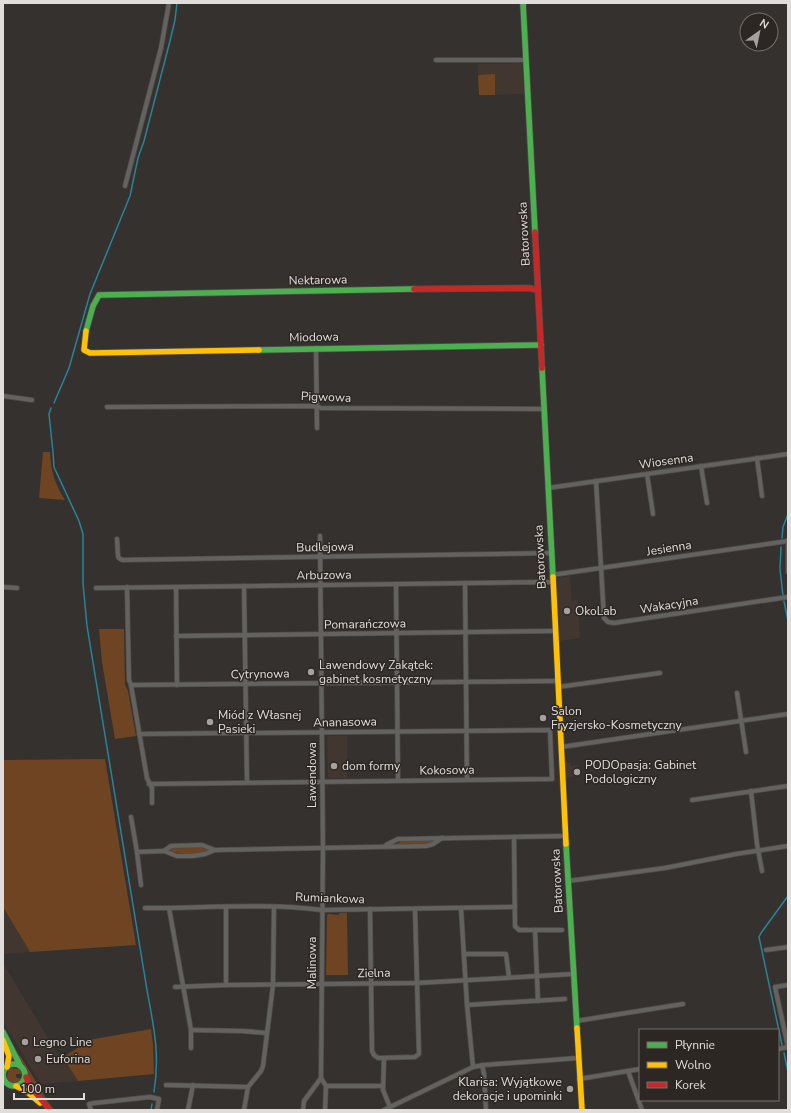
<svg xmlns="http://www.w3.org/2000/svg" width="791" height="1113" font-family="'Nunito Sans',sans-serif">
  <rect width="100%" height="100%" fill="#34312f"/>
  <g fill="#413730">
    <polygon points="522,63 524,94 479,95 478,64"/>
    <polygon points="570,576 572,601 578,600 580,638 559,641 556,578"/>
    <polygon points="328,736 347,736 347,778 329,778 328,776 327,738"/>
    <polygon points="565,762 571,763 571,766 578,765 580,776 566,778"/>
    <polygon points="3,907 30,952 3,954"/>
    <polygon points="3,963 57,1053 63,1057 78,1081 41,1084 3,1022"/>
  </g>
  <g fill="#6f4422">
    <polygon points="495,74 495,95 479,95 478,75"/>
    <path d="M 43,452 L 50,452 C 51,472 55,484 65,500 L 39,498 Z"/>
    <polygon points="99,629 124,629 125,685 128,691 136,736 115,739 102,662"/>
    <polygon points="105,759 136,945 30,952 3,907 3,760"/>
    <polygon points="402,841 433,841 426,844 396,844"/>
    <path d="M 174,847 L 200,847 L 209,850 C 198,856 180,855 168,850 L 168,849 Z"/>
    <polygon points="340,913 347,913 348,975 326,975 327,916 328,914 338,915"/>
    <polygon points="151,1029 153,1045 154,1074 78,1081 63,1057 79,1047 78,1044 83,1041"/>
    <polygon points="19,1055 21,1057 52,1108 29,1081 28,1070 17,1056"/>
    <path d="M 12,1068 L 19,1069 L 22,1074 L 16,1074 L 16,1077 L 21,1079 C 17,1085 10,1084 7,1078 L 8,1070 Z"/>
  </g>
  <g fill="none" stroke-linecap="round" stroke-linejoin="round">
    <g stroke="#29839a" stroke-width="1.5">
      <polyline points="54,403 69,368 90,294 130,196 138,158 144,141 170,41 175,20 177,3"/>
      <path d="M 51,408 L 49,414 L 53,452 L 54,467 L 79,521 L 83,534 L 83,583 L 87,626 L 147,990 C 154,1028 160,1054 154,1092"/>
      <polyline points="782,538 783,527 788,514"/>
      <polyline points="781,547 780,569 783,596"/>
      <polyline points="784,601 788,621"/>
      <polyline points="782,1045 759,937 761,933 788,896"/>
      <polyline points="784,1053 788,1072"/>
      <polyline points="151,1110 152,1104"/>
    </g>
    <g stroke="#4f4d4a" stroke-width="5.5">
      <g id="street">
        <polyline points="436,60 526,60"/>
        <polyline points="125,186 161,48 169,3"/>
        <polyline points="316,348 317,428"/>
        <polyline points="3,396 32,400"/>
        <polyline points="107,407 316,406 321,408 544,409"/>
        <polyline points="757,458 762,496"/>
        <polyline points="701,466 707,503"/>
        <polyline points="647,474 653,514"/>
        <polyline points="596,481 604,618 608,622 614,623 788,597"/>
        <polyline points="548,488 788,454"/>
        <polyline points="320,536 323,848 321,1078 326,1086 325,1110"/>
        <polyline points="117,539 118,556 119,558 122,560 551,553"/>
        <polyline points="788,540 788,572"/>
        <polyline points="552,575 788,541"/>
        <polyline points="465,583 467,779"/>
        <polyline points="396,584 398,780"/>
        <polyline points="244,586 247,782"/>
        <polyline points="3,587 17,588"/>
        <polyline points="127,587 129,680 131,685 147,778 152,788 152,803"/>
        <polyline points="176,587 177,685"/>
        <polyline points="96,588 553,582"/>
        <polyline points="176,636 555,631"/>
        <polyline points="131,685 558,681"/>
        <polyline points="558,687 660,673"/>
        <polyline points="737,693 746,752"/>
        <polyline points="139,734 550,730 552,779 149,784"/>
        <polyline points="561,747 788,714"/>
        <polyline points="751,791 757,844 762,871"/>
        <polyline points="692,800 788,786"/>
        <polyline points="131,817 137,852 141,885"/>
        <polyline points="514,837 515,926 519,930 562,930"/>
        <polyline points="386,845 398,839 403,839 566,836"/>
        <polyline points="164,851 171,846 202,845 215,850 426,846 433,844 442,838"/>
        <polyline points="137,852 164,851 177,856 192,856 205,854 215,850"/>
        <polyline points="568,881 665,868 736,854 788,846"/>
        <path d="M 145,908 C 204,908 264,903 322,910 L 515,907"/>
        <polyline points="169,908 191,1030 191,1048"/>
        <polyline points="461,908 467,1005 473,1067"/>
        <polyline points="370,909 372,1051 374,1055 378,1058 415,1057 419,1054 415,909"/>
        <polyline points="535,930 538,1001"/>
        <polyline points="766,950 788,947"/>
        <polyline points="464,954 506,954 509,977"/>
        <polyline points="226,985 226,907"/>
        <polyline points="175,987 226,985 417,983 573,974"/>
        <polyline points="467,1005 565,999"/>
        <polyline points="576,1021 683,1004"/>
        <polyline points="191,1030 242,1031 267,1033"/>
        <polyline points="788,1047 775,987 788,985"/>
        <polyline points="778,1049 788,1047"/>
        <polyline points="384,1058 383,1090 390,1107"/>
        <polyline points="482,1065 484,1074 486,1110"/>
        <polyline points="628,1071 642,1110"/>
        <polyline points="579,1079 640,1069"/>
        <polyline points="166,1085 248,1087"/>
        <polyline points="326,1086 383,1086"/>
        <polyline points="91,1110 89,1104 95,1103 150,1097 159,1099 157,1110"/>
        <polyline points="188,1110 193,1085"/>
        <polyline points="244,1110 248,1087 261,1071 263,1066 273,985 274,907"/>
        <polyline points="303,1110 304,1101 321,1078"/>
        <polyline points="384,1110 473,1067 484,1065 578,1058"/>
      </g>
    </g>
    <g stroke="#4f4d4a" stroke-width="7">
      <g id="fast">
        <polyline points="523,3 535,232"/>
        <polyline points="86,331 93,306 99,295 414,289"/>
        <polyline points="259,350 541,345"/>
        <polyline points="542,368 553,577"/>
        <polyline points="566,844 577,1028"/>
        <polyline points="3,1032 20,1065"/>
        <circle cx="14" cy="1075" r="11"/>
      </g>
    </g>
    <g stroke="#4f4d4a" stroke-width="7">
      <g id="slow">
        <polyline points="86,331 84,350 90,353 259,350"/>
        <polyline points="553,577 566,844"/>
        <polyline points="577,1028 582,1110"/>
        <polyline points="3,1040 9,1056 7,1067"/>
        <polyline points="16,1086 26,1091 40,1103"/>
      </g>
    </g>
    <g stroke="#4f4d4a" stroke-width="7">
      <g id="jam">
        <polyline points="535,232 542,368"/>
        <polyline points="414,289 529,288 538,290"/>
        <polyline points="26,1077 29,1085 50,1110"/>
      </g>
    </g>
    <use href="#street" stroke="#64625f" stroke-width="4"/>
    <use href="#fast" stroke="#4caf50" stroke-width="5.5"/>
    <use href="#slow" stroke="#ffc107" stroke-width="5.5"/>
    <use href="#jam" stroke="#c62828" stroke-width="5.5"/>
  </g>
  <g fill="#a4a19e" stroke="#2c2723" stroke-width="1.5">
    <circle cx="567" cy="611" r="4"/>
    <circle cx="311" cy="672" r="4"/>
    <circle cx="543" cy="718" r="4"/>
    <circle cx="210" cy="722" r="4"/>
    <circle cx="334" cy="766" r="4"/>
    <circle cx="577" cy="772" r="4"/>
    <circle cx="25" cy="1042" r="4"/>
    <circle cx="38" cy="1059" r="4"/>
    <circle cx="570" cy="1089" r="4"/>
  </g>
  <g text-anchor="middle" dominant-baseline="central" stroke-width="3" stroke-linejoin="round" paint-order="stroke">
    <g font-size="12" fill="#e0ddda" stroke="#2c2723">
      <text transform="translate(524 234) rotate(-93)">Batorowska</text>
      <text transform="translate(318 280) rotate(-1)">Nektarowa</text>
      <text transform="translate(314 337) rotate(-1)">Miodowa</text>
      <text transform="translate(326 397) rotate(2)">Pigwowa</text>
      <text transform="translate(666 461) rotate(-8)">Wiosenna</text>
      <text transform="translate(325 547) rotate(-1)">Budlejowa</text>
      <text transform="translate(669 548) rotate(-9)">Jesienna</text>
      <text transform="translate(540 557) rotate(-93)">Batorowska</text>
      <text transform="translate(324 575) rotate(-1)">Arbuzowa</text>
      <text transform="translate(669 605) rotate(-9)">Wakacyjna</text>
      <text transform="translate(365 624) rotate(-1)">Pomarańczowa</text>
      <text transform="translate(260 674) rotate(-1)">Cytrynowa</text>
      <text transform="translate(345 722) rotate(-1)">Ananasowa</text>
      <text transform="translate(447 770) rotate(-1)">Kokosowa</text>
      <text transform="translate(312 775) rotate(-90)">Lawendowa</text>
      <text transform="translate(557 881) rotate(-93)">Batorowska</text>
      <text transform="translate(330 898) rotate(2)">Rumiankowa</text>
      <text transform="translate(312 963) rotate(-90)">Malinowa</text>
      <text transform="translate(374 973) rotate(-1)">Zielna</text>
    </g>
    <g font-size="12" fill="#e0ddda" stroke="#2c2723" text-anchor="start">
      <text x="575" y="611">OkoLab</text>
      <text x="319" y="665">Lawendowy Zakątek:<tspan x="319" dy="14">gabinet kosmetyczny</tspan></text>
      <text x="551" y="711">Salon<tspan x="551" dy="14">Fryzjersko-Kosmetyczny</tspan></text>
      <text x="218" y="715">Miód z Własnej<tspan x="218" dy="14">Pasieki</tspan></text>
      <text x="585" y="765">PODOpasja: Gabinet<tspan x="585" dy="14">Podologiczny</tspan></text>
      <text x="342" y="766">dom formy</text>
      <text x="33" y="1042">Legno Line</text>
      <text x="46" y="1059">Euforina</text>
      <text x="562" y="1082" text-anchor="end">Klarisa: Wyjątkowe<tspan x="562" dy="14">dekoracje i upominki</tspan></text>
    </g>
  </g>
  <rect width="791" height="1113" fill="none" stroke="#e0ddda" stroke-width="8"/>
  <rect x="639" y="1029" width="140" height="72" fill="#2c2723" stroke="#74706c"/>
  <rect x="647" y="1042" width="20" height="6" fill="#4caf50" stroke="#74706c"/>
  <text x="675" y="1049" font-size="12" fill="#e0ddda">Płynnie</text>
  <rect x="647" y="1062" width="20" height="6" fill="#ffc107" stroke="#74706c"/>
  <text x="675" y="1069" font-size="12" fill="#e0ddda">Wolno</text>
  <rect x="647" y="1082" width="20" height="6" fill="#c62828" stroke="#74706c"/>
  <text x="675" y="1089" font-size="12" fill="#e0ddda">Korek</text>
  <g transform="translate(759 32) rotate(33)"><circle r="19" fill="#2c2723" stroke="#74706c"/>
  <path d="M0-3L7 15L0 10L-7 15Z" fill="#a4a19e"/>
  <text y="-6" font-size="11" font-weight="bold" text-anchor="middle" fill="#e0ddda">N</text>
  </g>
  <path d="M14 1093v6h70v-6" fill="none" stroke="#e0ddda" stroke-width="2"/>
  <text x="20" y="1093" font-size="12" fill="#e0ddda" stroke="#2c2723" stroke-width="3" paint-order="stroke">100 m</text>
</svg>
